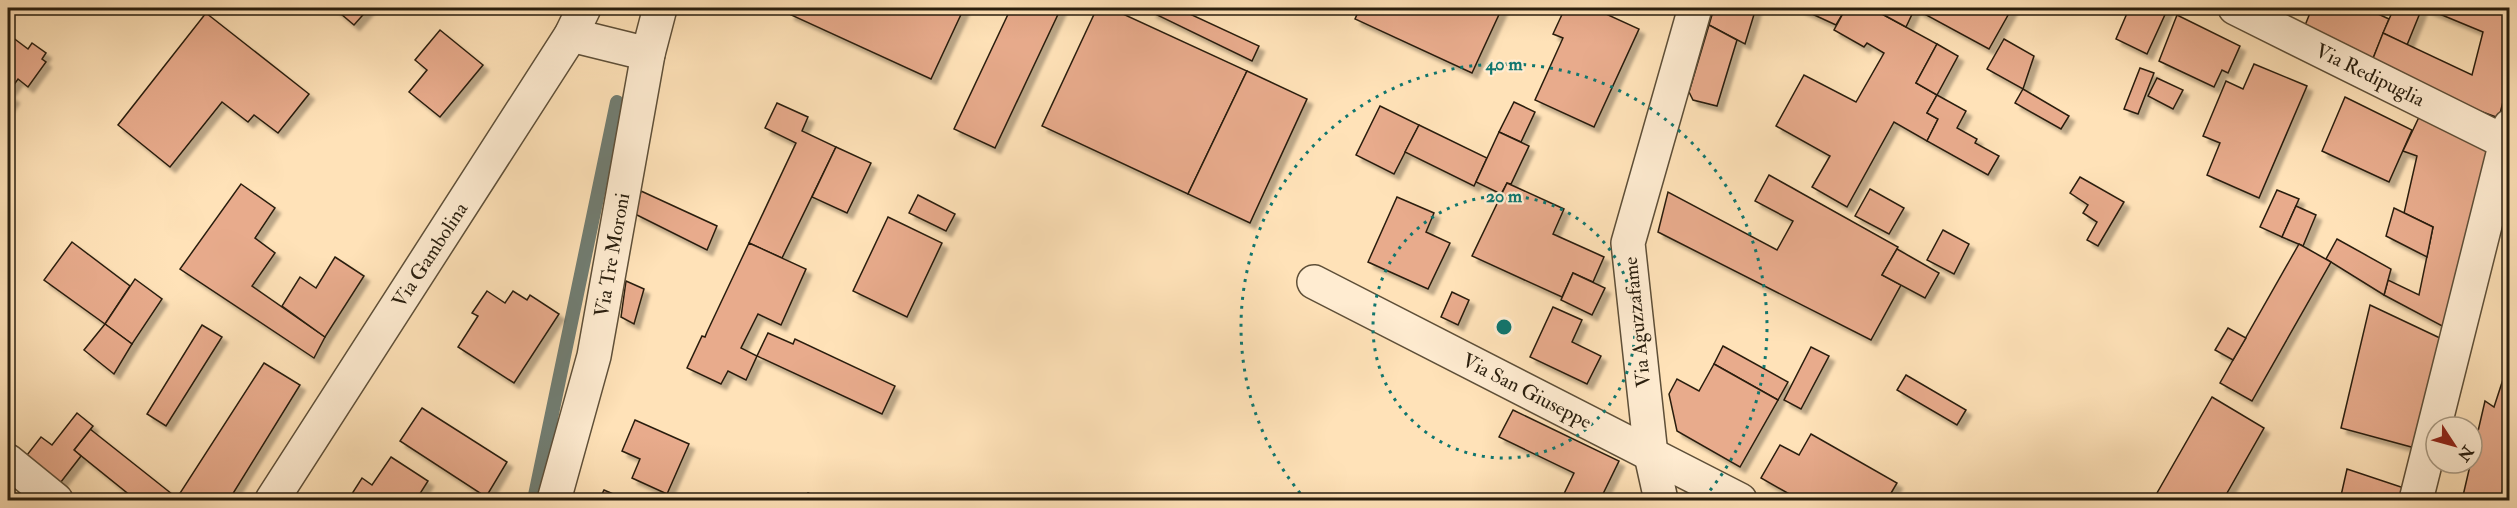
<svg xmlns="http://www.w3.org/2000/svg" width="2517" height="508" font-family="'IM FELL Double Pica',serif">
  <defs>
    <filter id="shadow"><feDropShadow dx="5.5" dy="5.5" stdDeviation="1.5" flood-color="#0004"/></filter>
  </defs>
  <rect width="100%" height="100%" fill="#ffe2b8"/>
  <filter id="stains"><feTurbulence type="fractalNoise" baseFrequency=".00333" numOctaves="4"/><feColorMatrix values="0 0 0 0 .2 0 0 0 0 .09 0 0 0 0 .02 0 0 0 .5 -.17"/></filter>
  <radialGradient id="worn" r=".72"><stop offset=".6" stop-color="#630" stop-opacity="0"/><stop offset="1" stop-color="#630" stop-opacity=".3"/></radialGradient>
  <g fill="none" stroke-linecap="round" stroke-linejoin="round">
    <polyline stroke="#717d72" stroke-width="14" points="534,500 617,102"/>
  </g>
  <g fill="#e8ab8c" stroke="#291e0e" stroke-width="1.5" filter="url(#shadow)">
    <polygon points="334,8 369,8 354,25"/>
    <polygon points="792,8 964,8 931,79 789,14"/>
    <polygon points="1011,8 1061,8 995,148 954,129"/>
    <polygon points="1097,8 1110,8 1247,71 1188,194 1042,126"/>
    <polygon points="1153,8 1177,8 1259,46 1252,61 1151,12"/>
    <polygon points="1360,8 1502,8 1472,73 1355,19"/>
    <polygon points="1565,8 1593,8 1639,29 1594,127 1535,100 1563,38 1553,34"/>
    <polygon points="1714,8 1756,8 1745,44 1709,25"/>
    <polygon points="1799,8 1846,8 1836,25"/>
    <polygon points="1846,8 1871,8 1937,44 1916,83 1937,95 1927,113 1938,119 1927,141 1894,122 1847,207 1812,187 1830,156 1776,126 1804,75 1856,102 1884,53 1867,43 1864,47 1834,30"/>
    <polygon points="1871,8 1915,8 1906,27"/>
    <polygon points="1918,8 2012,8 1989,49 1917,10"/>
    <polygon points="2120,8 2168,8 2147,54 2116,39 2128,11"/>
    <polygon points="2312,8 2370,8 2369,10 2389,19 2372,61 2304,28"/>
    <polygon points="2394,8 2422,8 2407,45 2383,33"/>
    <polygon points="2425,8 2510,8 2510,73 2499,118 2460,104 2372,61 2383,33 2472,75 2483,32"/>
    <polygon points="206,13 309,94 278,133 254,115 248,122 222,102 170,167 118,125"/>
    <polygon points="2177,15 2240,46 2228,73 2222,70 2214,87 2159,61"/>
    <polygon points="1709,25 1737,40 1717,106 1693,100 1689,92"/>
    <polygon points="440,30 483,65 440,117 409,92 427,70 415,60"/>
    <polygon points="8,34 28,49 32,43 46,53 42,59 46,62 28,87 18,79 8,93 14,98 8,107"/>
    <polygon points="2004,39 2034,56 2023,89 1987,69"/>
    <polygon points="1937,44 1958,56 1937,95 1916,83"/>
    <polygon points="2254,64 2307,86 2259,198 2207,175 2220,143 2203,136 2226,81 2243,89"/>
    <polygon points="2140,68 2154,73 2138,114 2124,109"/>
    <polygon points="1247,71 1307,99 1250,223 1188,194"/>
    <polygon points="2157,78 2183,90 2173,109 2148,96"/>
    <polygon points="2023,89 2069,116 2061,129 2015,103"/>
    <polygon points="1937,95 1966,111 1957,128 1977,139 1975,143 1999,156 1988,175 1927,141 1938,119 1927,113"/>
    <polygon points="2345,97 2412,130 2389,182 2322,151"/>
    <polygon points="1514,102 1535,112 1521,142 1499,132"/>
    <polygon points="777,103 808,117 802,131 836,147 782,258 749,243 796,143 765,128"/>
    <polygon points="1380,106 1419,125 1394,174 1356,155"/>
    <polygon points="2420,115 2488,148 2444,327 2384,295 2388,280 2419,295 2433,227 2404,213 2417,156 2403,151"/>
    <polygon points="1419,125 1487,158 1474,186 1405,152"/>
    <polygon points="1499,132 1529,146 1511,184 1507,183 1501,194 1476,182"/>
    <polygon points="836,147 871,163 847,213 812,197"/>
    <polygon points="1769,175 1898,247 1882,275 1901,285 1871,340 1658,232 1668,192 1777,250 1793,221 1755,201"/>
    <polygon points="2080,177 2124,202 2098,246 2087,240 2097,222 2083,213 2088,205 2070,193"/>
    <polygon points="1507,183 1564,209 1553,234 1604,257 1593,282 1573,273 1562,297 1472,256"/>
    <polygon points="241,184 275,208 255,238 275,253 252,286 325,337 314,358 180,269"/>
    <polygon points="1870,189 1904,208 1889,234 1855,216"/>
    <polygon points="2277,190 2299,199 2282,237 2260,227"/>
    <polygon points="641,191 717,226 707,250 635,214"/>
    <polygon points="918,195 955,214 946,231 909,213"/>
    <polygon points="1397,197 1434,213 1426,232 1450,243 1428,289 1368,262"/>
    <polygon points="2296,206 2316,215 2303,246 2282,237"/>
    <polygon points="2394,208 2433,227 2427,257 2386,236"/>
    <polygon points="888,217 942,243 907,317 853,291"/>
    <polygon points="1943,230 1969,244 1954,274 1927,260"/>
    <polygon points="2337,239 2391,269 2384,295 2326,259"/>
    <polygon points="72,242 130,286 105,324 44,280"/>
    <polygon points="749,243 806,269 781,325 758,314 741,348 757,356 746,380 728,371 721,384 687,368 702,336 705,337 707,332"/>
    <polygon points="2299,244 2331,262 2252,401 2220,383"/>
    <polygon points="1897,249 1939,273 1925,298 1882,275"/>
    <polygon points="335,257 364,276 325,337 282,306 300,277 316,288"/>
    <polygon points="1573,273 1605,288 1592,315 1561,300"/>
    <polygon points="135,279 162,299 132,344 105,324"/>
    <polygon points="626,281 644,289 634,324 621,317"/>
    <polygon points="487,291 505,303 513,291 527,300 530,295 559,314 514,383 458,347 478,316 472,313"/>
    <polygon points="1452,292 1469,300 1458,325 1441,317"/>
    <polygon points="2370,305 2442,339 2415,448 2341,428"/>
    <polygon points="1553,307 1582,320 1572,342 1601,356 1587,384 1530,357"/>
    <polygon points="105,324 132,344 114,374 84,350"/>
    <polygon points="202,325 222,337 166,426 147,414"/>
    <polygon points="2228,328 2246,338 2233,360 2215,350"/>
    <polygon points="768,333 793,344 795,339 895,386 882,414 757,356"/>
    <polygon points="1723,346 1788,382 1778,400 1714,364"/>
    <polygon points="1811,347 1829,356 1801,409 1784,400"/>
    <polygon points="2510,358 2510,462 2500,500 2462,500 2485,401 2494,407"/>
    <polygon points="264,363 300,385 229,500 136,500 74,450 90,429 177,498"/>
    <polygon points="1714,364 1778,400 1740,467 1677,431 1669,394 1677,379 1699,391"/>
    <polygon points="1906,375 1966,410 1957,425 1897,390"/>
    <polygon points="2212,397 2264,428 2223,500 2153,500"/>
    <polygon points="422,408 507,462 486,497 400,441"/>
    <polygon points="1513,410 1619,461 1600,500 1561,500 1574,473 1499,437"/>
    <polygon points="77,413 93,426 74,450 81,456 54,491 20,464 41,437 52,445"/>
    <polygon points="635,420 689,444 667,494 632,478 640,459 622,451"/>
    <polygon points="1811,434 1897,483 1887,500 1800,500 1761,478 1780,445 1799,455"/>
    <polygon points="391,457 428,481 416,500 348,500 362,478 372,485"/>
    <polygon points="2347,469 2407,489 2405,500 2340,500"/>
    <polygon points="604,490 627,500 599,500"/>
    <polygon points="808,493 825,500 805,500"/>
  </g>
  <g fill="none" stroke-linecap="round" stroke-linejoin="round">
    <g stroke="#5e4f38" stroke-width="36">
      <g id="street">
        <polyline points="2235,8 2505,142"/>
        <polyline points="571,35 648,54"/>
        <polyline points="1314,282 1740,500"/>
        <polyline points="8,461 56,500"/>
        <polyline points="272,500 571,35 584,8"/>
        <polyline points="554,500 594,356 648,54 660,8"/>
        <polyline points="1661,500 1651,455 1628,243 1695,8"/>
        <polyline points="2416,500 2510,126"/>
      </g>
    </g>
    <use href="#street" stroke="#ffecd1" stroke-width="33"/>
  </g>
  <g fill="none" stroke="#0f766e" stroke-width="3" stroke-dasharray="3 6">
    <circle cx="1504" cy="327" r="131"/>
    <path d="M1306 500A263 263 0 1 1 1702 500"/>
  </g>
  <g text-anchor="middle" dominant-baseline="central" stroke-width="4.5" stroke-linejoin="round" paint-order="stroke">
    <g font-size="20" fill="#291e0e" stroke="#ffecd1">
      <text transform="translate(2370 75) rotate(26)">Via Redipuglia</text>
      <text transform="translate(430 255) rotate(-57)">Via Gambolina</text>
      <text transform="translate(612 255) rotate(-80)">Via Tre Moroni</text>
      <text transform="translate(1637 322) rotate(-96)">Via Aguzzafame</text>
      <text transform="translate(1527 391) rotate(27)">Via San Giuseppe</text>
    </g>
  </g>
  <circle cx="1504" cy="327" r="9" fill="#0f766e" stroke="#ffecd1" stroke-width="3"/>
  <g font-size="18" text-anchor="middle" font-weight="bold" fill="#0f766e" stroke="#ffecd1" stroke-width="4.5" stroke-linejoin="round" paint-order="stroke">
    <text x="1504" y="70">40 m</text>
    <text x="1504" y="202">20 m</text>
  </g>
  <rect width="2517" height="508" fill="none" stroke="#ffe2b8" stroke-width="30"/>
  <rect x="9" y="9" width="2499" height="490" fill="none" stroke="#291e0e" stroke-width="3"/>
  <rect x="15" y="15" width="2487" height="478" fill="none" stroke="#291e0e" stroke-width="1.5"/>
  <g transform="translate(2454 445) rotate(126)"><circle r="28" fill="#ffecd1" stroke="#a99a83" stroke-width="1.5"/>
  <path d="M0-4.5L10 22L0 15L-10 22Z" fill="#8f2418"/>
  <text y="-9" font-size="16" font-weight="bold" text-anchor="middle" fill="#291e0e">N</text>
  </g>
  <rect width="100%" height="100%" filter="url(#stains)"/>
  <rect width="100%" height="100%" fill="url(#worn)"/>
</svg>
